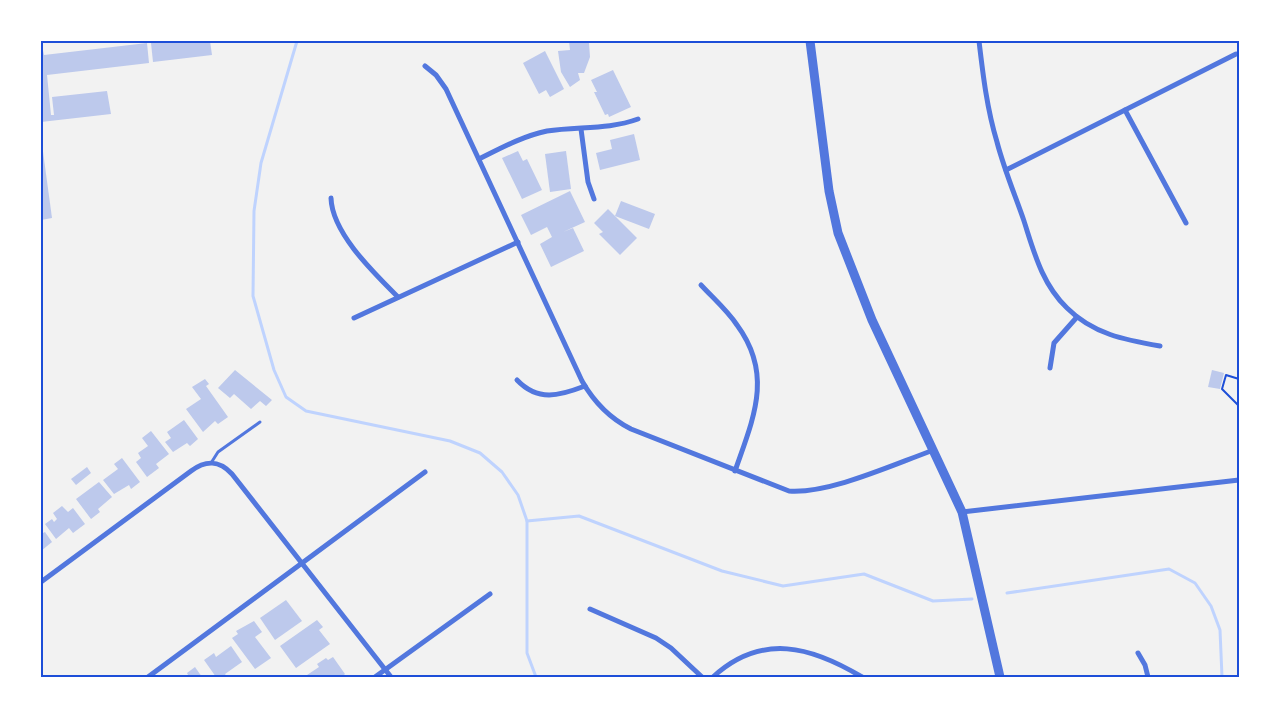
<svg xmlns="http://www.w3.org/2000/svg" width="1280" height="718" font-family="Poppins,sans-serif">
  <rect width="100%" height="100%" fill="#f2f2f2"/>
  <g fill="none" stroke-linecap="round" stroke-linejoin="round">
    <g stroke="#bfd3fe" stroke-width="3">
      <polyline points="297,41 261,163 254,211 253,296 274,370 286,397 306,411 450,441 480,453 502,472 518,495 527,521 579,516 722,571 783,586 864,574 933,601 972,599"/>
      <polyline points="527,521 527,653 536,677"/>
      <polyline points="1007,593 1169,569 1195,583 1211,606 1220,630 1222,677"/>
    </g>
  </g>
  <g fill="#bdc9ec">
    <polygon points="41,41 44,55 147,43 149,63 47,75 51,115 54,115 52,97 107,91 111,114 41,122"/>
    <polygon points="168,41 210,41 212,55 153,62 151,43"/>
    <polygon points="569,41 589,43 590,57 584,73 578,73 580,80 570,87 561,72 558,51 570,50"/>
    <polygon points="545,51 564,89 550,97 546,90 539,94 523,63"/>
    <polygon points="613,70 631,107 609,117 608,114 605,115 594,92 597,92 591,80"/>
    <polygon points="634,134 640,160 600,170 596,153 612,149 610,140"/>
    <polygon points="41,137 52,218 41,220"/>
    <polygon points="518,151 523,161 527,159 542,190 522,199 502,158"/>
    <polygon points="566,151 571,189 550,192 545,154"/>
    <polygon points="570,191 585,222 563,232 573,228 584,251 551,267 540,244 552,237 547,227 531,235 521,215"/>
    <polygon points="621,201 655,214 649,229 615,216"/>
    <polygon points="608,209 637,238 620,255 599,234 603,232 594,223"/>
    <polygon points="235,370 272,400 266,406 260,401 251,409 234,394 230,398 218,388"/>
    <polygon points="1212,370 1224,373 1220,389 1208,387"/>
    <polygon points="205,379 209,384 206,386 228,417 218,424 215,421 203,432 186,409 201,399 192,387"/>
    <polygon points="184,420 198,439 190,446 187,443 173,452 165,442 171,438 167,432"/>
    <polygon points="151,431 169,454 156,464 159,468 147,477 136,462 141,458 138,453 148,446 142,438"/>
    <polygon points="122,458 140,482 131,489 129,485 114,494 103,480 118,469 114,464"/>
    <polygon points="87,467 91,473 76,485 71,479"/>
    <polygon points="99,482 112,497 98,509 100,512 91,519 76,499"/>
    <polygon points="62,506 68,512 73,508 85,524 73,533 69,528 56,539 45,524 52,519 54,522 57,519 53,513"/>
    <polygon points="45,532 52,542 41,551 41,534"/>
    <polygon points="286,600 302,621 275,640 260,618"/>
    <polygon points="317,620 323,627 319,630 330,644 296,668 280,646"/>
    <polygon points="254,621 262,632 255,637 271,658 255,669 232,638 238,634 236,631"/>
    <polygon points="231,646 242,662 225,674 227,677 216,677 204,660 214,653 216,657"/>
    <polygon points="333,657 345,674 342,677 304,677 319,667 317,664 326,658 328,660"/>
    <polygon points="195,667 202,677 189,677 187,673"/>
  </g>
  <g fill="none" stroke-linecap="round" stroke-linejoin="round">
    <polyline stroke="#1d4ed8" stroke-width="2" points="1239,379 1226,375 1222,389 1239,406"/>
    <polyline stroke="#5277de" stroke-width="3" points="211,463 218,452 260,422"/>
    <g stroke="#5277de" stroke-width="5">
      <path d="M 979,41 C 983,75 987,109 997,142 C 1004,169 1015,195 1024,221 C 1034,252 1042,284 1067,308 C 1093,334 1125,340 1160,346"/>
      <path d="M 425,66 L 436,75 L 446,89 L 582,381 C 594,402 609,418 631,429 L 789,491 C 830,494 894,464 934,450"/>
      <polyline points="1125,110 1186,223"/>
      <polyline points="581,129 588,182 594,199"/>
      <path d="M 479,159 C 501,148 523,136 547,131 C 578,126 608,130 638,119"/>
      <polyline points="1006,170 1236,54"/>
      <path d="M 331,198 C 332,233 374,273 398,297"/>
      <path d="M 701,285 C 713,298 727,310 737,325 C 774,375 753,419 735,471"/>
      <polyline points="354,318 518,242"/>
      <polyline points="1050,368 1054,343 1077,317"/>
      <path d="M 517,380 C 538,402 559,396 585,386"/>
      <polyline points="962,512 1239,480"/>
      <path d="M 41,582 L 191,471 C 206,460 219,460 232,474 L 391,677"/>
      <polyline points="590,609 656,638 671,648 702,677"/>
      <polyline points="1138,653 1145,665 1148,677"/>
      <polyline points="148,677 425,472"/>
      <polyline points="375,677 490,594"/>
      <path d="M 713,677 C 762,632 812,647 862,677"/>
    </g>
    <polyline stroke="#5277de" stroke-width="9" points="810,41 829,191 838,233 872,320 962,512 1000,677"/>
  </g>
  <rect width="1280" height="718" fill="none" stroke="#ffffff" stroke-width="85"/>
  <rect x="42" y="42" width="1196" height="634" fill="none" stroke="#1d4ed8" stroke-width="2"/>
</svg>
